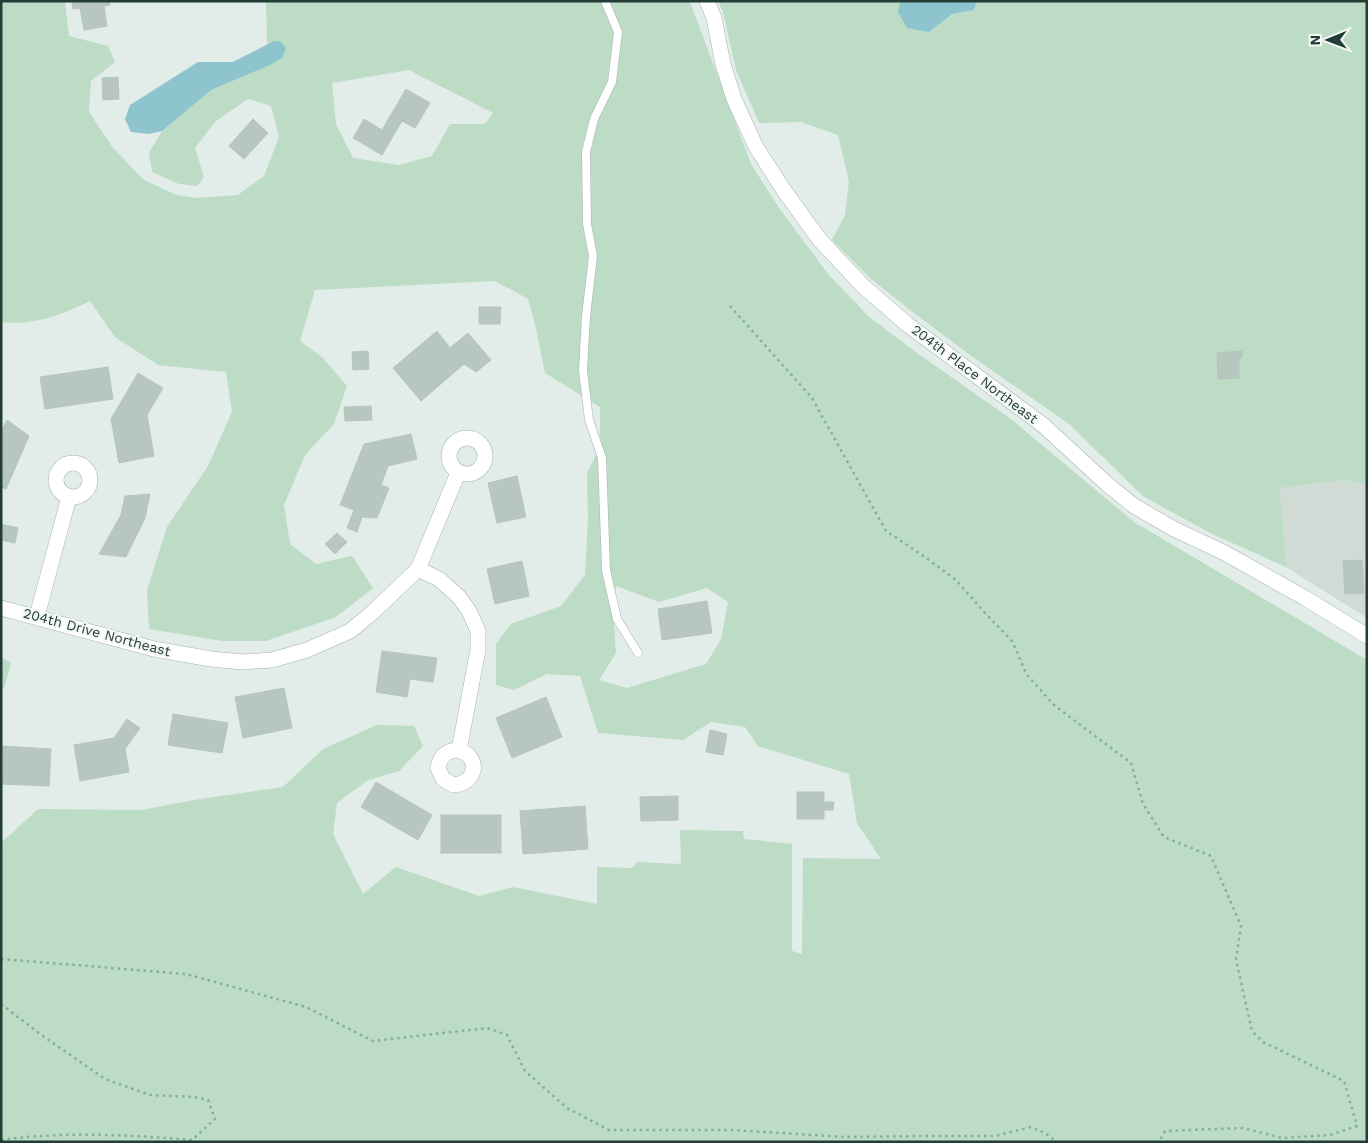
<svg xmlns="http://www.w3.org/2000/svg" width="1368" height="1143" font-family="'Work Sans',sans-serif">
  <rect width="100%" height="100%" fill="#e2ece8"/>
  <polygon fill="#d1dbd6" points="1343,480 1367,484 1367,618 1286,567 1280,488"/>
  <g fill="#bcdcc5" fill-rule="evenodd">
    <path d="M 1,1 L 65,1 L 69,36 L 108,46 L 115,62 L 91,81 L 89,112 L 113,148 L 144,180 L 176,195 L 196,198 L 238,195 L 264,176 L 279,137 L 271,106 L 248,99 L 215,122 L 195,148 L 204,177 L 197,186 L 179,184 L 152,172 L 149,153 L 162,131 L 211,90 L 268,66 L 282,57 L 274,41 L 267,45 L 266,1 L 689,1 L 691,5 L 751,164 L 779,208 L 828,274 L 868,316 L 917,353 L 1011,419 L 1134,522 L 1367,660 L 1367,1142 L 1,1142 L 1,843 L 38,809 L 141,810 L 200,799 L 283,787 L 323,749 L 377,725 L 414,726 L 423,746 L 399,771 L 368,780 L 337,803 L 333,834 L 363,894 L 396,867 L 479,896 L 513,887 L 597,904 L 597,867 L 632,868 L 637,862 L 681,864 L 680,830 L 743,831 L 744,839 L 792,844 L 792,951 L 802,954 L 803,858 L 881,859 L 857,823 L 849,774 L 758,746 L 745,727 L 711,722 L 683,740 L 598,733 L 580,676 L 547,674 L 514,690 L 496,685 L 496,644 L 511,624 L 561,606 L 585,575 L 588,519 L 587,473 L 600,446 L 600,407 L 545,373 L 535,324 L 528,299 L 495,281 L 315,290 L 300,341 L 323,358 L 347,386 L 334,424 L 305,455 L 284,505 L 290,544 L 316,564 L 352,556 L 373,588 L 336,617 L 266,641 L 222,641 L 149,629 L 147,590 L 167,527 L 208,466 L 232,412 L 226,372 L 158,365 L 115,337 L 90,301 C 61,315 34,326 1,322 ZM 409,70 L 493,113 L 485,124 L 450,124 L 432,156 L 399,165 L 353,158 L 336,124 L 332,83 ZM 616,586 L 659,602 L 707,588 L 728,602 L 721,639 L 706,664 L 627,688 L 599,680 L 616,653 L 613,608 Z"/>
    <polygon points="718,1 900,1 898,12 929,32 952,14 974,10 977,1 1367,1 1367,484 1343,480 1280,488 1286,567 1210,533 1143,496 1069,424 970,355 914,313 871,279 832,240 845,215 849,181 838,135 801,122 759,123 736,70 723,12"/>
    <polygon points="1,657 11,663 5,686 1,692"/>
  </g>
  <g fill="#8dc4ce">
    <polygon points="900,1 977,1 974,10 952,14 929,32 907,28 898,12"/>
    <polygon points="274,41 281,42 286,48 282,58 268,66 211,90 162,131 149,134 131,132 125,119 130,105 198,62 233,62"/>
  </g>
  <g fill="#b8c6c0" stroke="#b5c5be">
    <polygon points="72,1 109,1 110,5 104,6 107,26 84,30 80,8 73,9"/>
    <polygon points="118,77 119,99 103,100 102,78"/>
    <polygon points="406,89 430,103 415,128 402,121 382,155 353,138 364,119 382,130"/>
    <polygon points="253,119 268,133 244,159 229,146"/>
    <polygon points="479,307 501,307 500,324 479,324"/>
    <polygon points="437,331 450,348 468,333 491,360 476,372 464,364 421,401 393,368"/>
    <polygon points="368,351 369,369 353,370 352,352"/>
    <polygon points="1242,351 1242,358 1239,358 1239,378 1218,379 1217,353"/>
    <polygon points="108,367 113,399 45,409 40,377"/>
    <polygon points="138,373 163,388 147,415 154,456 119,463 111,419"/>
    <polygon points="371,406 372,420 345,421 344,407"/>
    <polygon points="7,420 29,436 6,489 1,487 1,432"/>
    <polygon points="411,434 417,459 388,466 381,485 389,488 377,518 362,517 357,532 347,528 354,510 340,505 364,444"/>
    <polygon points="517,476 526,517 497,523 488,483"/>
    <polygon points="150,494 145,518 126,557 99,554 121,515 125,496"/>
    <polygon points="1,524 18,528 15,543 1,540"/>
    <polygon points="337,533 347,542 335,554 325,544"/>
    <polygon points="1362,560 1364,593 1345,594 1343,561"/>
    <polygon points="522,561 529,596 495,604 487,569"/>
    <polygon points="707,601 712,633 662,640 658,609"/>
    <polygon points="382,651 437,658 433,682 410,679 407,697 376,692"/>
    <polygon points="284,688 292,728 243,738 235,697"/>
    <polygon points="546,697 562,737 512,758 496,718"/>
    <polygon points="173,714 228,723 222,753 168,745"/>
    <polygon points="127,719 140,728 125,749 129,772 80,781 74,745 114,738"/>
    <polygon points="710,730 727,734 723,755 706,752"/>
    <polygon points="1,746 51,749 49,786 1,784"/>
    <polygon points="376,782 432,815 418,840 361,807"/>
    <polygon points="797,792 824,792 824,802 834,802 833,810 824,810 824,819 797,819"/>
    <polygon points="678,796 678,820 641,821 640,797"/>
    <polygon points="585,806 588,849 523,854 520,811"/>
    <rect x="441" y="815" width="60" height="38"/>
  </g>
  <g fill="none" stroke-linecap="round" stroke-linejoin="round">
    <g stroke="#a5b4af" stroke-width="9">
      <polyline id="service" points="605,1 618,32 612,82 594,119 586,152 587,224 593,256 586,316 583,371 589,420 602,458 606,570 617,619 638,653"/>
    </g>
    <g stroke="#a5b4af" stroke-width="16">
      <g id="minor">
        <circle cx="467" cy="456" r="18"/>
        <circle cx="73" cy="480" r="17"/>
        <path d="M 418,569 L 439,579 L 459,597 L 469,611 L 478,631 L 478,650 L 459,750 C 447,750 440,756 438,768 L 443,779 L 453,785 C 477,784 481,757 459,750"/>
        <polyline points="1,608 154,649 211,659 242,662 272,660 307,650 350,631 373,612 418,569 458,473"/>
        <polyline points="37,616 69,497"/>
      </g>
    </g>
    <g stroke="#a5b4af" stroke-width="16">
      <polyline id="tertiary" points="707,1 714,18 723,64 734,99 756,147 783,189 819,239 863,286 908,325 1043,425 1107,484 1134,506 1174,529 1225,553 1305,598 1367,636"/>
    </g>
    <g stroke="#85ada1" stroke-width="2.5" stroke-dasharray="2.5 4" stroke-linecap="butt">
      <polyline points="730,306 812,398 886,531 925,557 956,580 985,613 1012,641 1027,675 1054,705 1131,763 1143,804 1164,837 1211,856 1241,926 1236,960 1252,1031 1263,1042 1344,1081 1357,1126 1330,1135 1282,1138 1243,1128 1165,1131 1159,1142"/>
      <polyline points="1,959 186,974 306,1007 373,1041 487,1028 507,1035 525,1071 567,1108 609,1130 733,1130 845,1137 924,1136 995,1136 1031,1127 1045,1133 1057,1142"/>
      <path d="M 1,1004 L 40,1034 L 105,1079 L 150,1095 L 194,1097 L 208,1100 L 215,1119 L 192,1140 C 129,1135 65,1131 1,1140"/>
    </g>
    <use href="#service" stroke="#fff" stroke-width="8"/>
    <use href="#minor" stroke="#fff" stroke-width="15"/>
    <use href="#tertiary" stroke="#fff" stroke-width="15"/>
  </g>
  <g text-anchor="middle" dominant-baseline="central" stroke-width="4" stroke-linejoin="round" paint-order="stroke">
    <g font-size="14" fill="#233c35" stroke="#f3f8f6">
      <text transform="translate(975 374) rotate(37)">204th Place Northeast</text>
      <text transform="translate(97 632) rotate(15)">204th Drive Northeast</text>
    </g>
  </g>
  <rect width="1368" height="1143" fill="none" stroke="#233c35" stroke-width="5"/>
  <g transform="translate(1328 40) rotate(269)" stroke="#f3f8f6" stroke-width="4" paint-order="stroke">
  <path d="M0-4L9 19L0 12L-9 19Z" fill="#233c35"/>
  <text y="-8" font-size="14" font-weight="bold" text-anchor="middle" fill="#233c35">N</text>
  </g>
</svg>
